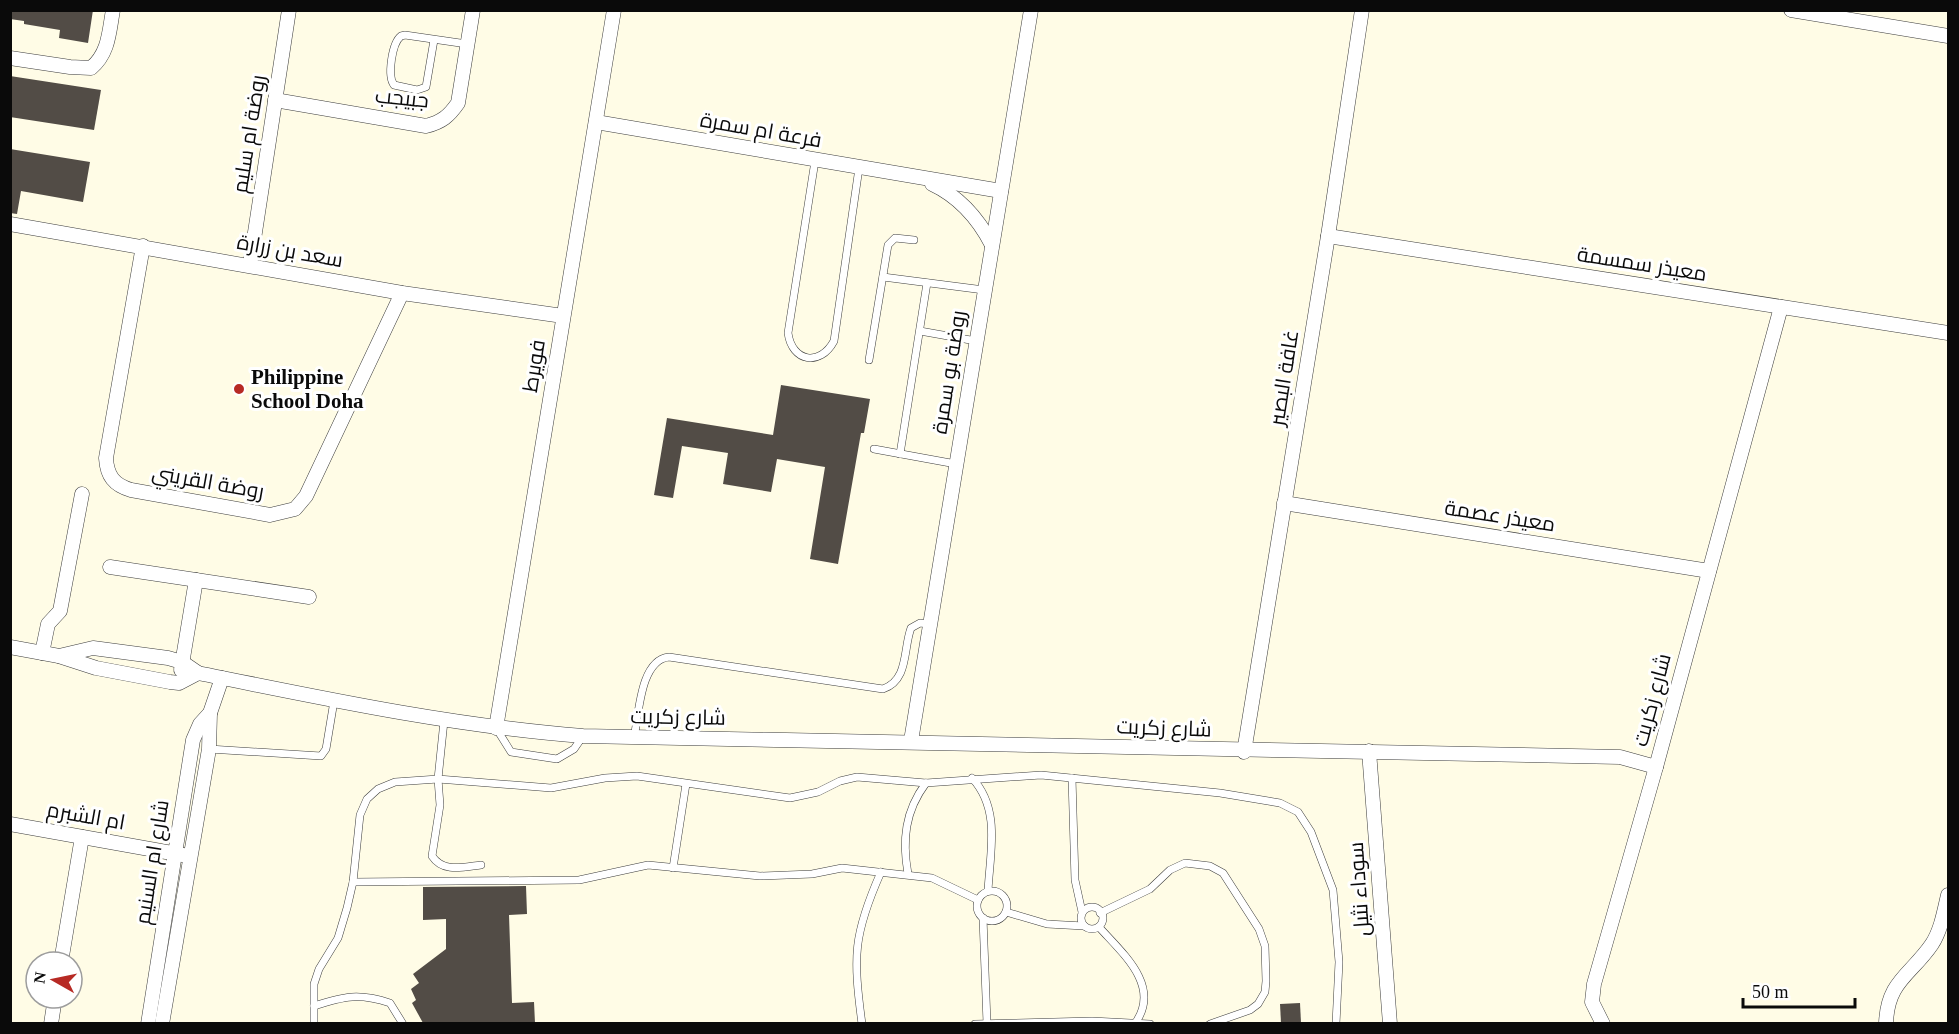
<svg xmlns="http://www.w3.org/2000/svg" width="1959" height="1034" font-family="'Times New Roman',Cairo,serif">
  <rect width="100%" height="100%" fill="#fffce6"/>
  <g fill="#524c46">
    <polygon points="10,10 93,10 88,43 59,38 60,30 24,24 24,21 10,19"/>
    <polygon points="10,76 101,90 94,130 10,117"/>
    <polygon points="10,149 90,162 83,202 21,191 17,214 10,213"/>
    <polygon points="781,385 870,399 864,433 861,433 838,564 810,559 825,467 777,459 771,492 723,484 728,453 682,446 673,498 654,495 667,418 773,435"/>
    <polygon points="526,886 527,914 509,915 512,1003 534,1002 535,1023 423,1023 412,1003 416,1000 411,989 419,983 413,974 446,949 446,919 423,920 423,887"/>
    <polygon points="1300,1003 1301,1023 1281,1023 1280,1004"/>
  </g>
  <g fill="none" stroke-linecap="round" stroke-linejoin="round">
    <g stroke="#3d3d3d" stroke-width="8">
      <g id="lane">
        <path d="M 434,40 L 426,87 L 417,90 L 394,85 C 387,76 392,43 401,36 L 405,35 L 467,44"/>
        <path d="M 815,161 L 788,333 C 792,362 820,367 834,341 L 859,168"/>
        <polyline points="883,277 984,290"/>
        <polyline points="920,331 976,341"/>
        <polyline points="869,360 888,245 895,238 914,240"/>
        <polyline points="874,449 956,464"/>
        <polyline points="900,454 927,283"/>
        <path d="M 444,721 L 438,779 L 440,805 L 432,856 C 443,873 463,867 481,865"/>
        <polyline points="496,728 511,752 557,759 574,749 583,736"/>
        <path d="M 634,738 C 639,714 640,660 669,657 L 883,689 C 909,680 903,649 911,628 L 920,623 L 930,624"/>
        <polyline points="209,749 321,756 326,749 334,701"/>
        <path d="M 972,778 C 1001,809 990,852 988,891"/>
        <polyline points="1072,778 1075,880 1082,912"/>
        <polyline points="673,868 686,784"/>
        <path d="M 908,874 C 902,840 905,811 926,783"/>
        <polyline points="353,882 579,880 648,865 760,876 812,874 842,868 932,878 978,900"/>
        <circle cx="992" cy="906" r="15"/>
        <circle cx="1092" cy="918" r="11"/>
        <polyline points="1006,912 1047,924 1084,926"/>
        <polyline points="1100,913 1150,889 1170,870 1185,863 1210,866 1223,873 1259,929 1265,946 1266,981 1265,992 1258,1004 1250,1010 1210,1024"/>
        <polyline points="983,918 987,1023"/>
        <path d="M 1099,927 C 1122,953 1161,985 1136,1022"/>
        <path d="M 314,1006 C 345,996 359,993 390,1003 L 403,1024"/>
        <polyline points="314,1024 314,984 319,969 338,938 347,908 353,882 360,815 367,799 378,789 395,782 438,779 551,788 605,778 637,776 790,798 818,792 840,781 857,777 926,783 1041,775 1220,793 1280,803 1298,812 1311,832 1333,890 1339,962 1336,1024"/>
        <path d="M 862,1024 C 853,956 853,935 881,872"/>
        <polyline points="975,1024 1092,1021 1150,1024"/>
      </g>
    </g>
    <g stroke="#3d3d3d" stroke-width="15">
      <g id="street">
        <polyline points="1791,10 1948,36"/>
        <path d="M 10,58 L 70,67 L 91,68 C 109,53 109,32 113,10"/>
        <path d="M 275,100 L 426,126 C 442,122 449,116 458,103 L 473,10"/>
        <polyline points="596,122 1001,191"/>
        <path d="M 932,184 C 960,197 978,218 992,245"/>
        <polyline points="10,224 402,293 563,316"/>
        <polyline points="1328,236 1948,333"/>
        <path d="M 143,246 L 106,458 C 107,476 114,485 131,490 L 270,515 L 295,509 L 306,496 L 402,293"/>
        <polyline points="250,265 289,10"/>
        <polyline points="1284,503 1709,571"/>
        <polyline points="110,567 309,597"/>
        <polyline points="10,647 59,656 96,668 170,682 179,683 198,673"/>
        <polyline points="42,653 48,624 60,611 82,494"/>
        <path d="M 59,656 L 93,648 L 168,658 L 182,662 L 198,673 C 326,699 453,726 583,736 L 1620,757 L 1656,767"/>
        <polyline points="181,670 196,580"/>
        <polyline points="496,728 614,10"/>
        <polyline points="911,741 1031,10"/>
        <polyline points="1369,751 1390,1024"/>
        <polyline points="1244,752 1328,236 1362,10"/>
        <polyline points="10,824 183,855"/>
        <polyline points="61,962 82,837"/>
        <polyline points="51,1024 55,998"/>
        <polyline points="148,1024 193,740 200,724 210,713 222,678"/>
        <polyline points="162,1024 209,749 210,713"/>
        <polyline points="1603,1024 1592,1002 1594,984 1656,767 1781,307"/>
        <path d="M 1886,1024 C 1887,981 1911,975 1932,944 C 1941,930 1944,912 1948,895"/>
      </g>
    </g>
    <use href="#lane" stroke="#fff" stroke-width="7"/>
    <use href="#street" stroke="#fff" stroke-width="14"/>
  </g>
  <circle fill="#b72a24" stroke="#fff" stroke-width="2" cx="239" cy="389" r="6"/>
  <g text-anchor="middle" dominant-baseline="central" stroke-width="6" stroke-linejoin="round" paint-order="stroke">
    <g font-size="21" fill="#0a0a0a" stroke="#fff">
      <text transform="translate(402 98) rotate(6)">جبيجب</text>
      <text transform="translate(761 130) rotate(10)">فرعة ام سمرة</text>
      <text transform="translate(249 134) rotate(-81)">روضة ام سليم</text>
      <text transform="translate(290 251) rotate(10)">سعد بن زرارة</text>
      <text transform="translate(1642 264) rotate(9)">معيذر سمسمة</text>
      <text transform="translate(534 366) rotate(-81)">فويرط</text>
      <text transform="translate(949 372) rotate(-81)">روضة بو سمرة</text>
      <text transform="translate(1284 378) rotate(-81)">غافة البصير</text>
      <text transform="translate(208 482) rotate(10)">روضة القريني</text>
      <text transform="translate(1500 516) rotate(9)">معيذر عصمة</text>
      <text transform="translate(1652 700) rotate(-75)">شارع زكريت</text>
      <text transform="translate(678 717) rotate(1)">شارع زكريت</text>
      <text transform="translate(1164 728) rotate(2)">شارع زكريت</text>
      <text transform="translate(86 816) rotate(10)">ام الشبرم</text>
      <text transform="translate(152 862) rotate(-81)">شارع ام السنيم</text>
      <text transform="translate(1359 889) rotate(-94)">سوداء نثيل</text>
    </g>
    <g font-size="21" font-weight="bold" fill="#0a0a0a" stroke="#fff" text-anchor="start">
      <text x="251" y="377">Philippine<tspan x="251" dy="24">School Doha</tspan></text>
    </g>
  </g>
  <rect width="1959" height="1034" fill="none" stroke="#0a0a0a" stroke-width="24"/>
  <g transform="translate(54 980) rotate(279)"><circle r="28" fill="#ffffff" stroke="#9d9d9d" stroke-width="1.5"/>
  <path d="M0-4.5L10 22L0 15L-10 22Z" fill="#b72a24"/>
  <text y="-9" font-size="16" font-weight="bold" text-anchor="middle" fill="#0a0a0a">N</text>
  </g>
  <path d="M1743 998v9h112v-9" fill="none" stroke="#0a0a0a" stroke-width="3"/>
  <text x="1752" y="998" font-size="18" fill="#0a0a0a" stroke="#ffffff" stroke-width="4.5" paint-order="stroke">50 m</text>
</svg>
